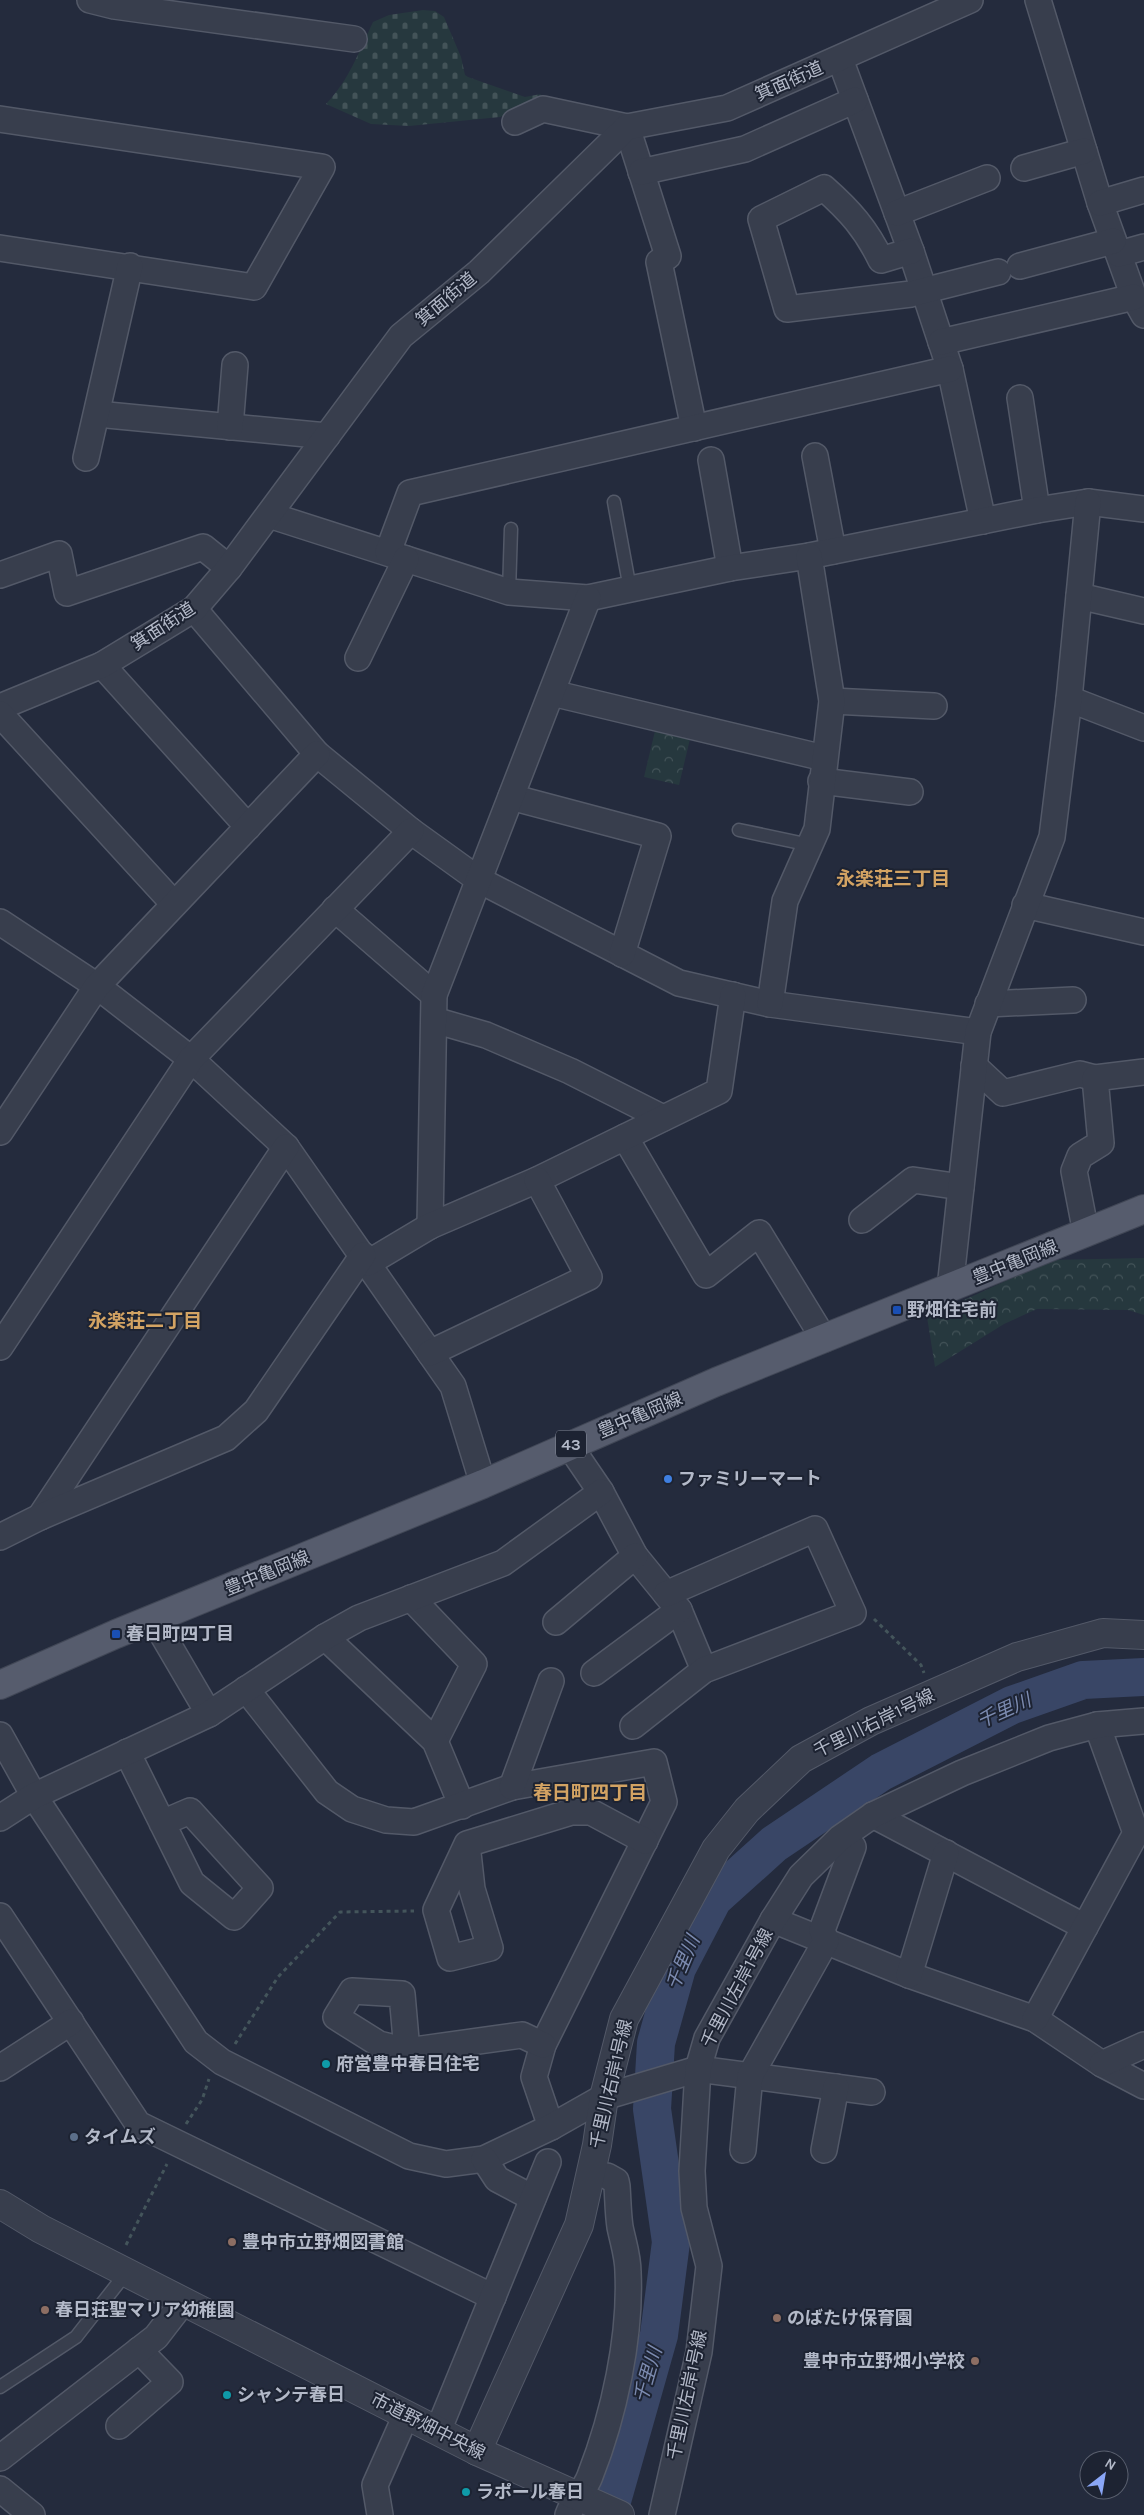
<svg xmlns="http://www.w3.org/2000/svg" width="1144" height="2515" font-family="Karla,'Noto Sans JP',sans-serif">
  <defs>
    <pattern id="forest-crowns" width="20" height="18" patternUnits="userSpaceOnUse" patternTransform="scale(1.25)"><rect width="20" height="18" fill="#26383e"/><path d="M2 6a3 3 0 1 1 6 0M12 15a3 3 0 1 1 6 0" fill="none" stroke="#435358"/></pattern>
    <pattern id="cemetery-stones" width="16" height="16" patternUnits="userSpaceOnUse" patternTransform="scale(1.25)"><rect width="16" height="16" fill="#26383e"/><path d="M2 7V4a2 2 0 0 1 4 0v3zM10 15v-3a2 2 0 0 1 4 0v3z" fill="#435358"/></pattern>
  </defs>
  <rect width="100%" height="100%" fill="#242b3d"/>
  <g fill="url(#forest-crowns)">
    <polygon points="655,731 690,739 679,785 644,777"/>
    <polygon points="1144,1258 1144,1315 1128,1310 1037,1309 1004,1324 935,1367 927,1317 1051,1260"/>
  </g>
  <path fill="url(#cemetery-stones)" d="M 423,10 L 435,11 L 444,17 L 461,57 L 465,75 L 468,77 L 525,97 L 541,94 L 535,105 L 500,117 L 409,126 L 371,124 L 326,104 C 349,80 359,52 373,22 L 389,15 Z"/>
  <g fill="none" stroke-linecap="round" stroke-linejoin="round">
    <polyline stroke="#394666" stroke-width="38" points="608,2515 659,2335 671,2242 652,2109 656,2043 677,1968 713,1899 774,1844 881,1772 1012,1705 1083,1680 1144,1677"/>
    <g stroke="#535968" stroke-width="15">
      <g id="service">
        <polyline points="614,502 630,589"/>
        <polyline points="509,592 511,529"/>
        <polyline points="739,830 810,845"/>
        <polyline points="0,2387 76,2337 126,2273"/>
      </g>
    </g>
    <g stroke="#535968" stroke-width="28">
      <g id="minor">
        <polyline points="90,0 114,6 354,39"/>
        <polyline points="1038,0 1100,203 1134,297 1144,315"/>
        <polyline points="840,59 911,251 950,369 983,521"/>
        <polyline points="0,119 322,167 254,287 0,248"/>
        <polyline points="515,122 543,109 627,127 668,256 659,262 694,428"/>
        <polyline points="1024,168 1084,151"/>
        <polyline points="641,172 745,149 855,100"/>
        <polyline points="1100,203 1144,190"/>
        <polyline points="897,213 987,178"/>
        <path d="M 911,251 L 881,260 C 866,229 850,211 824,188 L 761,219 L 787,309 L 911,294 L 998,272"/>
        <polyline points="1119,254 1144,247"/>
        <polyline points="1020,266 1113,241"/>
        <polyline points="941,342 1134,297"/>
        <polyline points="1020,398 1037,510"/>
        <polyline points="97,414 327,436"/>
        <polyline points="230,427 235,365"/>
        <polyline points="815,456 833,551"/>
        <polyline points="86,458 130,266"/>
        <polyline points="711,460 730,568"/>
        <polyline points="269,515 509,592 588,598 730,568 809,556 1037,510 1088,502 1144,509"/>
        <polyline points="388,552 410,493 950,369"/>
        <polyline points="0,575 59,554 67,593 203,547 229,568"/>
        <polyline points="1079,596 1144,611"/>
        <polyline points="194,609 317,754 411,831 479,880 679,983 770,1004 978,1032"/>
        <polyline points="358,658 406,559"/>
        <polyline points="102,665 248,827"/>
        <polyline points="552,693 824,758"/>
        <polyline points="1069,699 1144,728"/>
        <polyline points="832,701 934,706"/>
        <polyline points="0,707 102,665 194,609 229,568 401,336 479,272 627,127 727,108 970,0"/>
        <polyline points="0,714 174,904"/>
        <polyline points="821,781 910,792"/>
        <polyline points="511,797 658,836 622,954"/>
        <polyline points="1025,905 1144,932"/>
        <polyline points="335,909 434,995"/>
        <polyline points="0,922 97,986 191,1059 286,1147 453,1386 483,1484"/>
        <polyline points="770,1004 785,901 817,829 832,701 809,556"/>
        <polyline points="988,1004 1073,1000"/>
        <polyline points="434,1020 486,1035 570,1071 663,1118"/>
        <polyline points="974,1066 1003,1093 1080,1074 1095,1078"/>
        <polyline points="0,1132 97,986 317,754"/>
        <polyline points="625,1137 706,1275 759,1233 824,1339"/>
        <polyline points="862,1220 913,1180 961,1187"/>
        <polyline points="430,1226 434,995 588,598"/>
        <polyline points="1086,1233 1074,1171 1080,1156 1101,1143 1095,1078 1144,1072"/>
        <polyline points="368,1263 430,1226 537,1180 719,1091 733,995"/>
        <polyline points="950,1288 978,1032 1052,837 1069,699 1088,502"/>
        <polyline points="0,1347 191,1059 411,831"/>
        <polyline points="430,1353 589,1277 537,1180"/>
        <polyline points="569,1445 601,1492 635,1556 679,1610 704,1670"/>
        <polyline points="40,1517 286,1147"/>
        <polyline points="0,1537 40,1517 226,1438 256,1411 363,1255"/>
        <polyline points="411,1598 474,1664 435,1741"/>
        <polyline points="154,1620 209,1714"/>
        <polyline points="556,1622 635,1556"/>
        <polyline points="325,1637 435,1741 462,1806"/>
        <polyline points="594,1673 679,1610"/>
        <polyline points="246,1689 327,1792 352,1809 386,1820 414,1822 512,1787 654,1762 664,1802 543,2045 534,2077 551,2127"/>
        <polyline points="633,1726 704,1670 853,1613 815,1529 666,1594"/>
        <polyline points="0,1735 34,1796 196,2042 222,2062 409,2156 446,2164 484,2159 551,2127 604,2097 698,2069 872,2092"/>
        <polyline points="127,1752 192,1883 234,1917 260,1888 190,1811 162,1823"/>
        <polyline points="512,1787 551,1681"/>
        <polyline points="873,1815 1085,1927"/>
        <polyline points="0,1818 34,1796 209,1714 325,1637 359,1618 503,1563 601,1492"/>
        <polyline points="467,1844 436,1910 450,1958 490,1948 472,1889 467,1844 571,1812 591,1812 645,1841"/>
        <polyline points="0,1916 138,2124 493,2297"/>
        <polyline points="773,1920 909,1975 1035,2019 1102,2064 1144,2086"/>
        <polyline points="909,1975 946,1853"/>
        <polyline points="1035,2019 1136,1833 1097,1725"/>
        <polyline points="407,2051 402,1994 352,1991 336,2017 379,2044 407,2051 522,2035 543,2045"/>
        <polyline points="1102,2064 1144,2045"/>
        <polyline points="0,2068 71,2022"/>
        <polyline points="743,2150 750,2076 826,1941 822,1930 853,1847"/>
        <polyline points="824,2150 836,2087"/>
        <polyline points="484,2159 497,2179 533,2198"/>
        <polyline points="119,2426 170,2382 139,2350"/>
        <polyline points="438,2431 548,2162"/>
        <polyline points="0,2458 156,2337 183,2302"/>
        <polyline points="0,2489 32,2515"/>
        <polyline points="380,2515 375,2485 406,2415"/>
        <path d="M 568,2515 C 573,2500 585,2490 590,2476 C 614,2415 631,2337 628,2272 C 628,2256 623,2242 620,2227 C 618,2213 618,2200 617,2186 L 616,2181 L 607,2176"/>
        <polyline points="662,2515 699,2352 709,2266 694,2208 692,2171 698,2069 707,2038 773,1920 801,1876 840,1838 873,1815 962,1773 1049,1738 1097,1725 1144,1721"/>
      </g>
    </g>
    <g stroke="#535968" stroke-width="30">
      <g id="tertiary">
        <polyline points="0,2204 41,2229 477,2451 620,2515"/>
        <polyline points="477,2451 579,2225 597,2145 604,2097 624,2019 716,1849 747,1810 801,1759 871,1721 1017,1657 1103,1633 1144,1635"/>
      </g>
    </g>
    <g stroke="#414756" stroke-width="30">
      <polyline id="primary" points="0,1685 116,1634 483,1484 716,1382 1144,1209"/>
    </g>
    <g stroke="#44555b" stroke-width="3" stroke-dasharray="4 4" stroke-linecap="butt">
      <polyline points="874,1619 921,1665 924,1673"/>
      <polyline points="235,2044 278,1977 340,1912 414,1911"/>
      <polyline points="186,2124 202,2100 209,2079"/>
      <polyline points="126,2245 167,2164"/>
    </g>
    <use href="#service" stroke="#383e4d" stroke-width="12"/>
    <use href="#minor" stroke="#383e4d" stroke-width="25"/>
    <use href="#tertiary" stroke="#383e4d" stroke-width="28"/>
    <use href="#primary" stroke="#565c6d" stroke-width="28"/>
  </g>
  <g fill="#1a4fb4" stroke="#1d2332" stroke-width="2">
    <rect x="892" y="1305" width="10" height="10" rx="2.5"/>
    <rect x="111" y="1629" width="10" height="10" rx="2.5"/>
  </g>
  <circle fill="#3f7fe0" stroke="#1d2332" stroke-width="2" cx="668" cy="1479" r="5"/>
  <g fill="#0f9aa8" stroke="#1d2332" stroke-width="2">
    <circle cx="326" cy="2064" r="5"/>
    <circle cx="227" cy="2395" r="5"/>
    <circle cx="466" cy="2492" r="5"/>
  </g>
  <circle fill="#5c6f8a" stroke="#1d2332" stroke-width="2" cx="74" cy="2137" r="5"/>
  <g fill="#8d6e63" stroke="#1d2332" stroke-width="2">
    <circle cx="232" cy="2242" r="5"/>
    <circle cx="45" cy="2310" r="5"/>
    <circle cx="777" cy="2318" r="5"/>
    <circle cx="975" cy="2361" r="5"/>
  </g>
  <g text-anchor="middle" dominant-baseline="central" stroke-width="4" stroke-linejoin="round" paint-order="stroke">
    <rect fill="#1d2332" stroke="#868c9b" stroke-width="1" x="556" y="1430.5" width="30" height="27" rx="4"/>
    <g font-size="16" font-weight="bold" fill="#b3b9c8">
      <text x="571" y="1444">43</text>
    </g>
    <g font-size="18" fill="#b3b9c8" stroke="#1d2332">
      <text transform="translate(789 81) rotate(-24)">箕面街道</text>
      <text transform="translate(446 299) rotate(-40)">箕面街道</text>
      <text transform="translate(163 626) rotate(-33)">箕面街道</text>
      <text transform="translate(1015 1262) rotate(-22)">豊中亀岡線</text>
      <text transform="translate(640 1415) rotate(-23)">豊中亀岡線</text>
      <text transform="translate(267 1573) rotate(-22)">豊中亀岡線</text>
      <text transform="translate(874 1723) rotate(-26)">千里川右岸1号線</text>
      <text transform="translate(737 1988) rotate(-62)">千里川左岸1号線</text>
      <text transform="translate(611 2084) rotate(-77)">千里川右岸1号線</text>
      <text transform="translate(687 2395) rotate(-78)">千里川左岸1号線</text>
      <text transform="translate(428 2426) rotate(27)">市道野畑中央線</text>
    </g>
    <g font-size="18" font-weight="bold" fill="#b3b9c8" stroke="#1d2332" text-anchor="start">
      <text x="907" y="1310">野畑住宅前</text>
      <text x="678" y="1479">ファミリーマート</text>
      <text x="126" y="1634">春日町四丁目</text>
      <text x="336" y="2064">府営豊中春日住宅</text>
      <text x="84" y="2137">タイムズ</text>
      <text x="242" y="2242">豊中市立野畑図書館</text>
      <text x="55" y="2310">春日荘聖マリア幼稚園</text>
      <text x="787" y="2318">のばたけ保育園</text>
      <text x="965" y="2361" text-anchor="end">豊中市立野畑小学校</text>
      <text x="237" y="2395">シャンテ春日</text>
      <text x="476" y="2492">ラポール春日</text>
    </g>
    <g font-size="19" font-weight="bold" fill="#d3a363" stroke="#1d2332">
      <text x="893" y="879">永楽荘三丁目</text>
      <text x="145" y="1321">永楽荘二丁目</text>
      <text x="590" y="1793">春日町四丁目</text>
    </g>
    <g font-size="19" font-style="italic" fill="#7c8bb0" stroke="#1d2332">
      <text transform="translate(1004 1711) rotate(-24)">千里川</text>
      <text transform="translate(683 1963) rotate(-67)">千里川</text>
      <text transform="translate(648 2375) rotate(-74)">千里川</text>
    </g>
  </g>
  <g transform="translate(1104 2475) rotate(31)"><circle r="24" fill="#1d2332" stroke="#595f6e"/>
  <path d="M0-4L9 19L0 12L-9 19Z" fill="#8aa6f6"/>
  <text y="-8" font-size="14" font-weight="bold" text-anchor="middle" fill="#b3b9c8">N</text>
  </g>
</svg>
